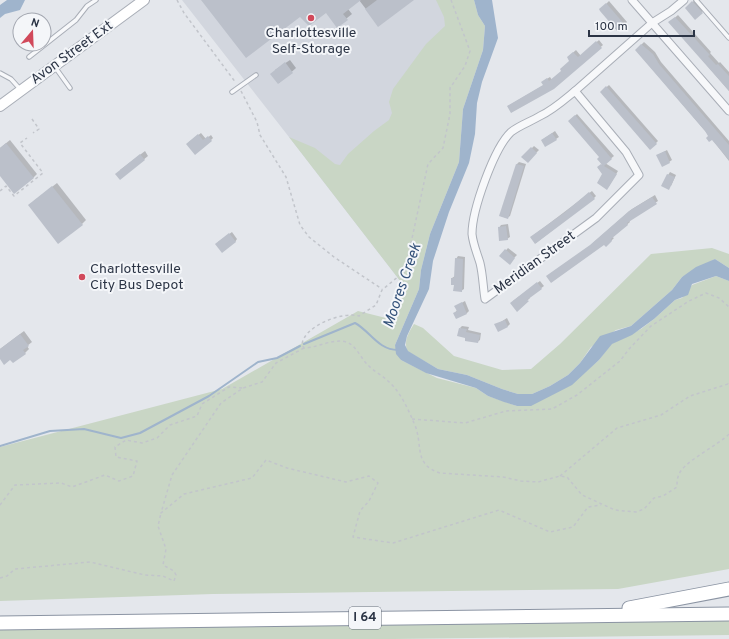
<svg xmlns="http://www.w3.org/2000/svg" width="729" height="639" font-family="Overpass,sans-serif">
  <rect width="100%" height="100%" fill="#e4e7ec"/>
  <polygon fill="#d2d6de" points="182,0 460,0 401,282 289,137"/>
  <g fill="#c9d6c5">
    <polygon points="436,0 474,0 478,15 485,26 483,50 463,109 459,162 430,234 421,270 419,289 395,345 401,360 437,378 476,388 488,396 517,406 583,374 599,360 611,344 641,329 654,319 675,300 682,298 692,285 716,276 729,281 729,569 618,589 213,594 0,601 0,447 222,389 358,311 390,319 401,282 289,137 315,148 335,164 340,165 348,154 374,131 389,120 392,113 389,102 393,89 426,44 445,26 444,17"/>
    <path d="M 712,248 L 729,254 L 729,268 L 715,259 L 682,277 L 672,290 L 631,326 L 616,330 L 591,347 L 580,363 L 568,375 L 550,386 L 532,394 L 518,394 L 502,389 L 467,375 L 438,369 L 407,351 C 404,340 408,334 414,324 L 423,328 L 454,356 L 502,370 L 531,369 L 560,344 L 651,254 Z"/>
    <polygon points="729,617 729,635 394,639 0,639 0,626"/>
  </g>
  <g fill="#9fb4cc">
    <polygon points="7,0 25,0 20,10 5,14 0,18 0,5"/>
    <polygon points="474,0 492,0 498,38 482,82 477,103 475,134 469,163 449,212 433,261 429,289 407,336 405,345 408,351 438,369 467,375 502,389 518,394 532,394 550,386 568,375 580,363 600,336 631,326 672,290 682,277 696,267 715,259 729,268 729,281 716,276 692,284 688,295 675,300 654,319 632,335 612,344 599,360 572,385 531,406 517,406 504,402 488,396 476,388 426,373 401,360 396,354 395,345 419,289 421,270 430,234 459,162 463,109 483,50 485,26 478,15"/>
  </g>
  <g fill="#0003">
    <polygon points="202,0 412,0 378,25 359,0 348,9 352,14 337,26 326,12 300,16"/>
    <polygon points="695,0 704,10 695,18 688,6"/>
    <polygon points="609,1 627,22 618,30 603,7"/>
    <polygon points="678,15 711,52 710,53 719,63 720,62 729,72 729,91 670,22"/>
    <polygon points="599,40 603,45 553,88 508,106 544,85 545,80 550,77 552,80 563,71 571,61 568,57 576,50 581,56"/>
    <polygon points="644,42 655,52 661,62 729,141 729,161 712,139 636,50"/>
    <polygon points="290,60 296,68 279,83 275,70"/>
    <polygon points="609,85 658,141 650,149 601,92"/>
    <polygon points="577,114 614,156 605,163 618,171 609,186 604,174 598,168 603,164 600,157 569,121"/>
    <polygon points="555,131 559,137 556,139 542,140"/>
    <polygon points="201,133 206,139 211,135 213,138 211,140 189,142"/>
    <polygon points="10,140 37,174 33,178 0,175 0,148"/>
    <polygon points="534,146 539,150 528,161 523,157"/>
    <polygon points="667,150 672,160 669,162 658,155"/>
    <polygon points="145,151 148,156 120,179 120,170"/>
    <polygon points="519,162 526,164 510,216 507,218 501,216 517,164"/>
    <polygon points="670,172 676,175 671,186 662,185"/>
    <polygon points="57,183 86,220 82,224 29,205"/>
    <polygon points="592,191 596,196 594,198 536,243 534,235"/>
    <polygon points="655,195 658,201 629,220 630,222 612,237 614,238 606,246 604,244 593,243 632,209"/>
    <polygon points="508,224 510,237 507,239 499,228 501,225"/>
    <polygon points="232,232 237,239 235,242 218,242"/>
    <polygon points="508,248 517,255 509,263 501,256"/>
    <polygon points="458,256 465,257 464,289 461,291 455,284 452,278 455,276 456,259"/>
    <polygon points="540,281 544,286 529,297 530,298 517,310 513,301"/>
    <polygon points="465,301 469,311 467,313 455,313 457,310 456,306"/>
    <polygon points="507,318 510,324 508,326 496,325"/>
    <polygon points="462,326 469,327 468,330 481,333 480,340 477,342 460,328"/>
    <polygon points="24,331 32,342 27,346 29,349 25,353 10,359 0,358 0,349"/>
  </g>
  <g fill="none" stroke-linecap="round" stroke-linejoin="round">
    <g stroke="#9fb4cc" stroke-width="2">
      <path d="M 304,344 L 355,323 C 370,331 378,350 398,350"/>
      <polyline points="0,446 50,431 84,429 121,438 140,433 209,396 258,362 277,358 300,346"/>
    </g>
  </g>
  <g fill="#bbc0ca">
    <polygon points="201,0 361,0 343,14 348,20 337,28 326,13 309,26 300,17 246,58"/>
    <polygon points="377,0 414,0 378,27 365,9"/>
    <polygon points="692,1 703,13 695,20 685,8"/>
    <polygon points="606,3 625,25 618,32 600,11 599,9"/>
    <polygon points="675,17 710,55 708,56 716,65 718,64 729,76 729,91 668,22"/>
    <polygon points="596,41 602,48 554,89 511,113 507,106 543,85 541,82 547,78 549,81 561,71 560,69 569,61 567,57 573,52 578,57"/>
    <polygon points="641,44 653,54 659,64 729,145 729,160 712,140 709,142 706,138 708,136 705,131 635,50"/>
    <polygon points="285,62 293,73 278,84 270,74"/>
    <polygon points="606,86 657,144 650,150 600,92"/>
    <polygon points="575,115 612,159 604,166 617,174 607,190 597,183 602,174 597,167 601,164 603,166 597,159 599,157 568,121"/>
    <polygon points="552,133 557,140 545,147 541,140"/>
    <polygon points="198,134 203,140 208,136 212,141 195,155 186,144"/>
    <polygon points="6,143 34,178 14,194 0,176 0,148"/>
    <polygon points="531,147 537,153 528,163 521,157"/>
    <polygon points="665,151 670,163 662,167 656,155"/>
    <polygon points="140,154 145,160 120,180 115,174"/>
    <polygon points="516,164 524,166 508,219 499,216"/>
    <polygon points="667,174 675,177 669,190 661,186"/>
    <polygon points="52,186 83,225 58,244 28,205"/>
    <polygon points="589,192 595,199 535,244 530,237 564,213"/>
    <polygon points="652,197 657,204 627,223 628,225 611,239 612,241 606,247 604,245 551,283 546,276 590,245 629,211"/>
    <polygon points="506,226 508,240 499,241 498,227"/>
    <polygon points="229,233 236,242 222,253 215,244"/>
    <polygon points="505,249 515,258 510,265 499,256"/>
    <polygon points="455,258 463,259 462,292 453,291 454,285 451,285 451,278 454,278"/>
    <polygon points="537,282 542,289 527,300 529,301 517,312 510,303"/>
    <polygon points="462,302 467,314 456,319 453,313 457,311 454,306"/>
    <polygon points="505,320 508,327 498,332 494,324"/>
    <polygon points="459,328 467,329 466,332 480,335 478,343 465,341 465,338 457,336"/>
    <polygon points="20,334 29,346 23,350 26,354 13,363 10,360 4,365 0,359 0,349"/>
  </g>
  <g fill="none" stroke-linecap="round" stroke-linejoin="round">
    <g stroke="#a9aeb7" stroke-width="5.5">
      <g id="lane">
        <polyline points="696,0 729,38"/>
        <polyline points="29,57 76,20 87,6 96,0"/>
        <polyline points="55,67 70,88"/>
        <polyline points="0,73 11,79 20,89"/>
        <polyline points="232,92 256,75"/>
      </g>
    </g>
    <g stroke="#a9aeb7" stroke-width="9">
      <g id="street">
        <polyline points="632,0 729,111"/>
        <path d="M 575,91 L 626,152 L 639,175 L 596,218 L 485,299 C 483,287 483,275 480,263 C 477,253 473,244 472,234 C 472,210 494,148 511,132 C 520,125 530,122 540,116 C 553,110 564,100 575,91 Z"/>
        <polyline points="575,91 652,23 671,11 684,0"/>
      </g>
    </g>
    <g stroke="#a9aeb7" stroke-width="12">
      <polyline id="secondary" points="0,106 144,0"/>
    </g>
    <g stroke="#8b94a3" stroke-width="15">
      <g id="highway">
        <polyline points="629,608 729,589"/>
        <polyline points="0,623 729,614"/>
      </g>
    </g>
    <g stroke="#c2c5cb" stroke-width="1.5" stroke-dasharray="3 3" stroke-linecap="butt">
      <polyline points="177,0 184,13 236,83"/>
      <path d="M 451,0 L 470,51 L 465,66 L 450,88 L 450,114 L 443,148 L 428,164 L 405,271 L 382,290 L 376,305 L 359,316 C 343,311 303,326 302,345 L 304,348 C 317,348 333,338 346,342 C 356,345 360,357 367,364 C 373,371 382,375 388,381 C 400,391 408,409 414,423 C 424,444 412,464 440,473 L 503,477 L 521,481 L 538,482 L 560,476 L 567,477 L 582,495 L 615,510 L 624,511 L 636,512 L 644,509 L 654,498 L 663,496 L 677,487 C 677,483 677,480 678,477 C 681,462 718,446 729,434"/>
      <polyline points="241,91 257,122 260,135 286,177 300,225 309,237 334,257 382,289"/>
      <polyline points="32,119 39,129 33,133"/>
      <polyline points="0,191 6,186 14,196 43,173 20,143 27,138"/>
      <polyline points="304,348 276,363 262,382 243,388 221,403 172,475 161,513 184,494 252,478 266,460 287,468 346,482 369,476 378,483 369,501 360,511 353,537 393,543 499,510 550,532 573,527 588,507 601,505"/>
      <polyline points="412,419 465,423 506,411 552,409 577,395 620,361 629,349 651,326 689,301 706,293 719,298 729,307"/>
      <polyline points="560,476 617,428 661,415 690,396 728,384 729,387"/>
      <polyline points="0,505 15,485 61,483 72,487 105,475 119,481 133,476 137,461 116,457 115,447 126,440 142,443 157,438 170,425 197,416 202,404 229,387 243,388"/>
      <polyline points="0,578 7,576 15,569 90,562 145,575 163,576 174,581 176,575 174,571 163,565 166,549 158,526 161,513"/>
    </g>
    <use href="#lane" stroke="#f7f8fa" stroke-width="3.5"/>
    <use href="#street" stroke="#f7f8fa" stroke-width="7"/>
    <use href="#secondary" stroke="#fff" stroke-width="10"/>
    <use href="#highway" stroke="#fff" stroke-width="13"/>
  </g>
  <g fill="#d1495b" stroke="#f4f6f9" stroke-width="1.5">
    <circle cx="311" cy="18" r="4"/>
    <circle cx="82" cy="277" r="4"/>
  </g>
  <g text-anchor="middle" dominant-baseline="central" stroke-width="4" stroke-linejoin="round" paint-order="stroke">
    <rect fill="#f4f6f9" stroke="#676e7b" stroke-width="1" x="349" y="607" width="32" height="22" rx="3"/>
    <g font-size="13" font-weight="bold" fill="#2b3445">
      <text x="365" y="618">I 64</text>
    </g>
    <g font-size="14" fill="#2b3445" stroke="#f4f6f9">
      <text x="311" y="33">Charlottesville<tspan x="311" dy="16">Self-Storage</tspan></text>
      <text x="90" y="269" text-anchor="start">Charlottesville<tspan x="90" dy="16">City Bus Depot</tspan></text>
    </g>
    <g font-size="14" fill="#2b3445" stroke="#f4f6f9">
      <text transform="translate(72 53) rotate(-36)">Avon Street Ext</text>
      <text transform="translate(535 263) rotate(-36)">Meridian Street</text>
    </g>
    <g font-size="15" font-style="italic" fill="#34527a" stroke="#f4f6f9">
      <text transform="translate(403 286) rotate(-71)">Moores Creek</text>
    </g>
  </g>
  <g transform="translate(32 32) rotate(19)"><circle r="19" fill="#f4f6f9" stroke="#a4a8b1"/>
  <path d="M0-3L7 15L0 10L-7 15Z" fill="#d1495b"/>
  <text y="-6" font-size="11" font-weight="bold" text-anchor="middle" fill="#2b3445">N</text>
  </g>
  <path d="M589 30v6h105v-6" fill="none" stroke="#2b3445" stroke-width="2"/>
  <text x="595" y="30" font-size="12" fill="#2b3445" stroke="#f4f6f9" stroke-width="3" paint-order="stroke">100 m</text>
</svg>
